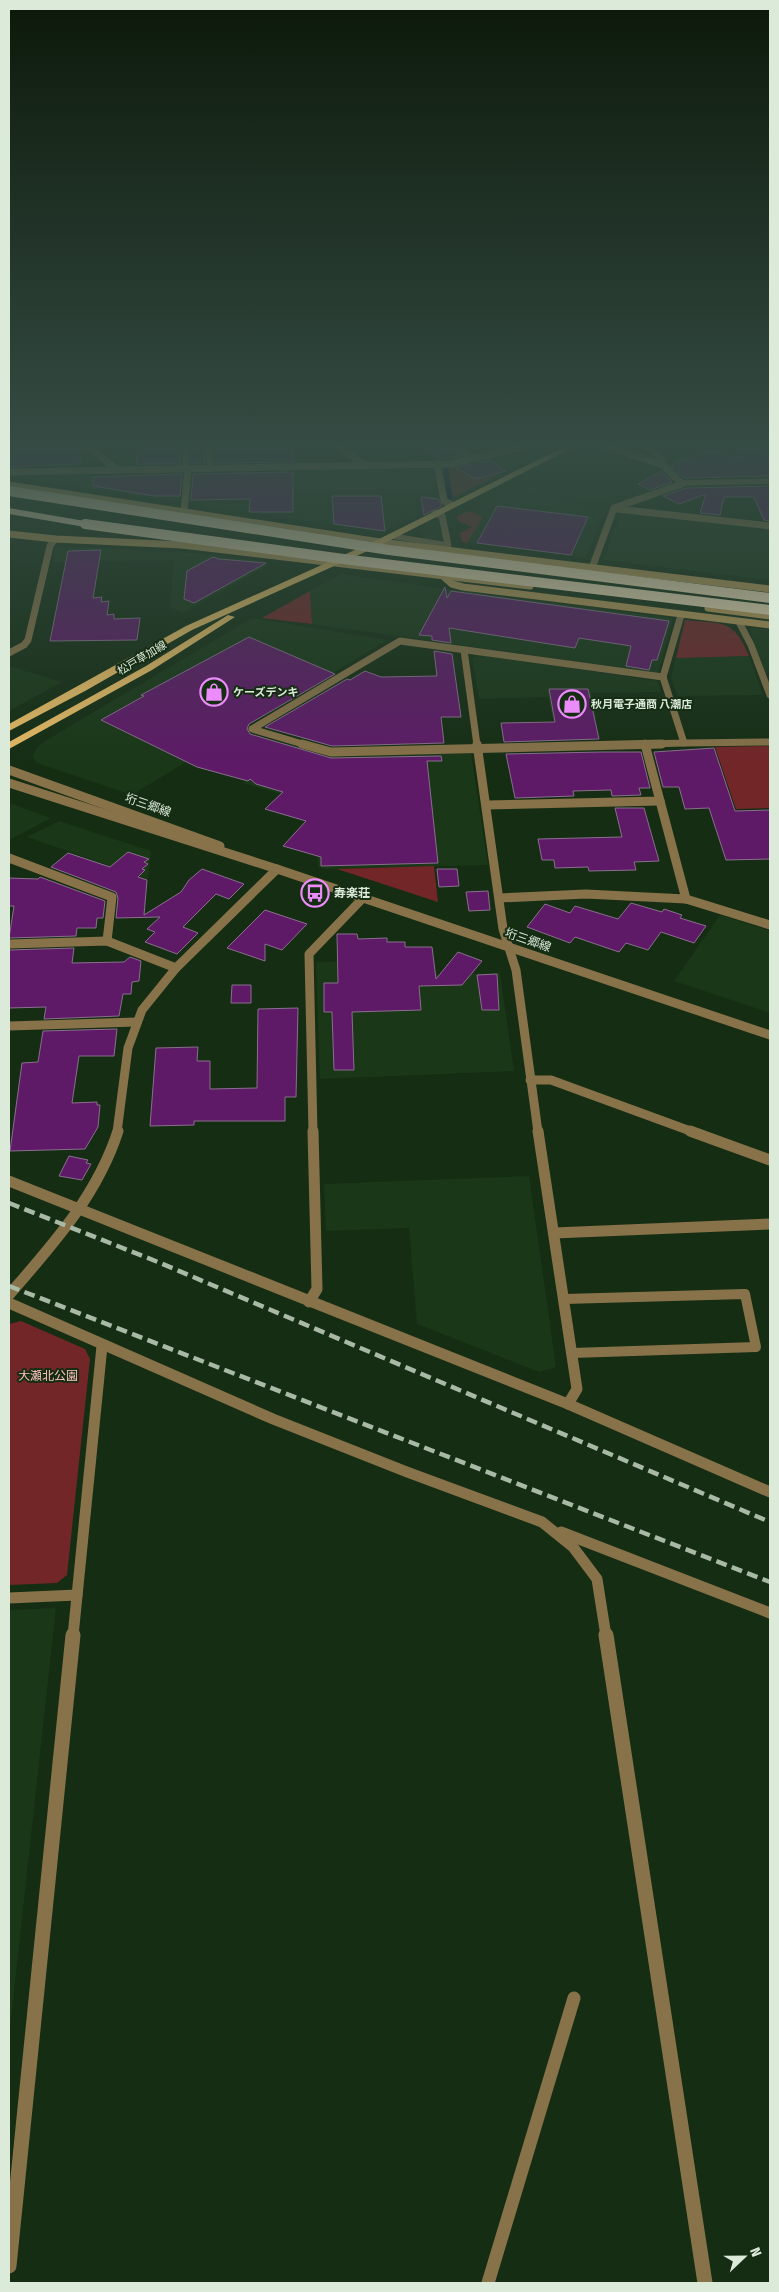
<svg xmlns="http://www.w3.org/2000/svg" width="779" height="2292" font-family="'Fira Sans Condensed','Noto Sans JP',sans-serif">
  <rect width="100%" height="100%" fill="#152d13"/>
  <g fill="#1a3718">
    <polygon points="432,469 438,505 380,532 189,503 191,473"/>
    <polygon points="182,473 179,502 12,477 12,476"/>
    <polygon points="529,485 602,516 586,558 462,542 460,533 472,527 458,521 457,516"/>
    <polygon points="621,513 770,530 770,580 603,560"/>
    <polygon points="438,518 443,540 424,538 419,528"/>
    <polygon points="56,546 193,553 263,561 266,566 183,613 170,607 174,560 52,562"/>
    <polygon points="341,574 439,588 673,618 658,673 312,624 310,591"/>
    <polygon points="252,618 387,640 132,795 37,763 32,756 40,744"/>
    <polygon points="752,628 770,630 770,673 766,674 749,629"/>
    <polygon points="479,655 658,681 661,692 591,693 597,719 553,720 548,697 479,699 472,658"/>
    <polygon points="749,656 763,695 677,696 671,677 676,658"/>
    <polygon points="9,666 62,682 9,711"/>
    <polygon points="286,743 329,756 471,753 488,865 326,869 318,867 315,804 243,783"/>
    <polygon points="9,803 51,818 9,840"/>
    <polygon points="59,821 151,851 148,879 27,837"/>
    <polygon points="720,915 770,931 770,1013 674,981"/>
    <polygon points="358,961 360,977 500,973 514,1071 320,1079 316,962"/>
    <polygon points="529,1176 556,1367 539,1372 417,1324 409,1228 326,1231 324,1184"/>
    <polygon points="56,1608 9,2037 9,1610"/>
  </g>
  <g fill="#732628">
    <polygon points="458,466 474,479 494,474 498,476 453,497 447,467"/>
    <polygon points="469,511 483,517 467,543 462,542 460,533 472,527 458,521 457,516"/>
    <polygon points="310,591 312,624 262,618"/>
    <path d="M 685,620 C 721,624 734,618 749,656 L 676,658 Z"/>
    <polygon points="770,746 770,808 736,809 715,747"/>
    <polygon points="434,866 438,902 337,869"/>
    <polygon points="21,1321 85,1349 90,1359 67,1575 57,1583 9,1585 9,1324"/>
  </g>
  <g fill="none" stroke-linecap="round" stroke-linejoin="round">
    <g stroke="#000541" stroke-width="4.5">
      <polyline points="446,467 448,485"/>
      <polyline points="448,488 450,497"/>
    </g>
  </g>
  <g fill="#5e1a67" stroke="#896f8d">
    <polygon points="9,447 83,447 83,449 80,464 9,467"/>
    <polygon points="139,447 182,447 180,464 136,464"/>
    <polygon points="192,447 204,447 205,463 189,463"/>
    <polygon points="293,447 293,462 214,463 214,448"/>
    <polygon points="420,447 450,447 452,451 460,456 441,459"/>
    <polygon points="702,449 740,458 736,449 765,449 770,461 770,476 684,478 671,466 685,458 690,459"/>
    <polygon points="490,460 506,471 475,479 456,468"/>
    <polygon points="662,471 672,482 650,490 638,484"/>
    <polygon points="293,472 293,512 249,512 250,499 191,500 193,474"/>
    <polygon points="182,474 180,496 155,496 93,486 93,477"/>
    <polygon points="770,486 770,521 764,520 754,497 724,497 720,515 700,513 706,494 679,504 663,496 686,488"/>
    <polygon points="332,496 381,496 385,531 334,524"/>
    <polygon points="421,497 438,499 442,506 424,515"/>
    <polygon points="497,506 588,517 571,555 477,543"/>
    <polygon points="101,550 93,598 102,597 101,602 109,601 107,615 114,614 114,619 140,618 137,640 50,641 68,551"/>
    <polygon points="213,557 219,559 266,563 194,603 184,599 187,571"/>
    <polygon points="445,587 447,598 451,591 669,621 657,660 652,660 649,670 626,666 631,646 579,638 575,648 449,628 451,643 432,640 432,636 419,635"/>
    <polygon points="249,637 335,674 249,724 247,729 250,734 331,758 441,756 442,761 427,761 438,863 321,866 321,857 283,846 306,821 265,809 283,792 256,784 250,779 248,781 197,767 101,720 144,696 141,695"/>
    <polygon points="434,651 452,654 461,717 441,717 444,743 332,746 265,727 347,679 350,680 365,671 381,677 437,676"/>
    <polygon points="549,689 588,689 599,739 504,742 501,723 555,722"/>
    <polygon points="714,748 735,811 770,810 770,859 726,860 709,808 685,809 679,787 663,787 654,752"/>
    <polygon points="602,752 641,752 650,788 639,788 641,795 612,796 611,790 573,791 574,796 515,798 506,754"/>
    <polygon points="615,808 644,808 659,861 634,862 636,870 589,871 588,867 555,868 554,860 542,860 538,839 622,837"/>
    <polygon points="128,852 149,859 144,862 148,864 142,869 145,870 138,877 147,880 144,915 181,892 189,880 202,869 244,884 229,899 216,894 183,927 198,933 177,954 145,942 155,932 147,929 160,917 116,918 118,898 116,892 51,867 68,853 110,867"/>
    <polygon points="437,869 457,869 459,886 439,887"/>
    <polygon points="40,877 105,901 103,918 97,918 96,928 77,928 76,936 9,938 14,906 9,906 9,878 38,879"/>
    <polygon points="488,891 490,910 469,911 466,892"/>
    <polygon points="631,903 662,912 664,909 682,915 680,918 706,926 694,943 661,932 648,950 626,943 619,952 575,937 570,943 527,927 545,904 570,913 575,906 618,919"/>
    <polygon points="265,910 307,924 282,950 265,944 265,961 227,948"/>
    <polygon points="337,934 357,934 358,939 387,938 387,942 405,942 405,947 432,947 436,979 458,952 482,961 462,985 419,986 421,1010 352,1012 354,1070 334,1070 332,1012 324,1012 324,983 338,983"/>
    <polygon points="74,948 72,963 124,962 130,957 141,961 139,981 132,982 131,994 123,994 119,1016 44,1019 46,1007 9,1008 9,950"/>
    <polygon points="497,974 499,1010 482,1010 477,975"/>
    <polygon points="232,985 251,985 251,1003 231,1003"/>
    <polygon points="298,1008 296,1097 285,1097 285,1121 194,1121 194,1125 150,1126 156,1048 198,1047 197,1061 210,1061 210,1089 257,1088 258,1009"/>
    <polygon points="117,1029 114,1056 79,1056 72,1103 97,1102 97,1105 100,1105 98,1127 85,1149 10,1151 22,1063 38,1062 43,1031"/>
    <polygon points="69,1156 88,1160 86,1163 91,1164 82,1180 59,1176"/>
  </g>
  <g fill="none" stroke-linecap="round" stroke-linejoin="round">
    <g stroke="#877249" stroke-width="5.5">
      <polyline points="209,447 210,469"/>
      <polyline points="648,447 664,461 663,465"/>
      <polyline points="184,469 187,447"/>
      <polyline points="681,483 770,481"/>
      <polyline points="391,536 448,545"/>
    </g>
    <polyline stroke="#877249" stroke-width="10" points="564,1299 745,1294 756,1347 572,1353"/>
    <polyline stroke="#877249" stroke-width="13" points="488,2283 574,1998"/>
    <g stroke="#877249" stroke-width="7">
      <polyline points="88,447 118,470"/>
      <polyline points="338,447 367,466"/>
      <polyline points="455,447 475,459"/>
      <polyline points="437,464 444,501 452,505"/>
      <polyline points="9,472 451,464 522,447"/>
      <polyline points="617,509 770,526"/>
      <polyline points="184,511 188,469"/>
      <polyline points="435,513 442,516 448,545"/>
      <polyline points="592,568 614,508 682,484 663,465 608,447"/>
      <polyline points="739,622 751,645 770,695"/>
      <polyline points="464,650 477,745"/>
      <polyline points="9,653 24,645 28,640 50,546 55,539"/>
      <polyline points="663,677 681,615"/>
      <polyline points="684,743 770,742"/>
      <polyline points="306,745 252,729 400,641 663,677"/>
      <polyline points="613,745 684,743 663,677"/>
    </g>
    <g stroke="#877249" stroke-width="9">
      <polyline points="302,744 331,752 662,744"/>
      <polyline points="477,744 503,929 516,970 538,1132"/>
      <polyline points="660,801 686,899"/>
      <polyline points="487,805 660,801 645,744"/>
      <polyline points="9,858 112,897 107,941"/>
      <polyline points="500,898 586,894 686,899 770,925"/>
      <polyline points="9,944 107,941 176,968"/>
      <polyline points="9,1026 136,1022"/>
      <polyline points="530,1080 551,1080 693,1132"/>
      <polyline points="117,1132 128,1048 142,1010 176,968 277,869"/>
      <polyline points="313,1132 309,954 363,898"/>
    </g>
    <g stroke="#877249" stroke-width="11">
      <polyline points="538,1131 577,1389 568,1404"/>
      <polyline points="690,1131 770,1160"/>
      <polyline points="9,1181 568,1404 770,1492"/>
      <polyline points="554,1233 770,1224"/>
      <path d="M 9,1295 C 53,1244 97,1196 118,1131"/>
      <polyline points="309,1302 317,1289 313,1131"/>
      <polyline points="9,1303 273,1419 407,1472 542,1522 573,1547 597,1579 606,1636"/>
      <polyline points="561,1532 770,1613"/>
      <polyline points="9,1598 77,1595"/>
      <polyline points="73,1636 102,1346"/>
    </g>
    <g stroke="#877249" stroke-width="15">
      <polyline points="606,1635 705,2283"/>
      <polyline points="9,2266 73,1635"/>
    </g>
    <g stroke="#877249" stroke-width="9">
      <polyline points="9,770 220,846"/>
      <polyline points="9,783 277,869 770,1035"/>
    </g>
    <g stroke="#bf9c59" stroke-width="7">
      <polyline points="9,485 380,542 770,589"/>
      <polyline points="9,534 55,539 182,545 530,586"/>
      <polyline points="444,577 452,584 463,587 770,625"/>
      <polyline points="708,608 770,616"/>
    </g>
    <g fill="#eabd65" fill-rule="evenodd">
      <polygon points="564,447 574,447 383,544 192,630 85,691 9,731 9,724 186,626 377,540"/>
      <polygon points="228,615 235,617 152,670 9,749 9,742 146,666"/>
    </g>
    <polygon fill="#f7e1ba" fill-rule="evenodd" points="9,508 85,521 90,524 85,527 9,514"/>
    <g stroke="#a8b9a6" stroke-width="4.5" stroke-dasharray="11 5.5" stroke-linecap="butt">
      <polyline points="9,1203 158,1262 770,1522"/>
      <polyline points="9,1286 770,1582"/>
    </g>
    <g stroke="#f7e1ba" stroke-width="10">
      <polyline points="9,491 389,550 770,598"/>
      <polyline points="85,524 351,560 770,610"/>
    </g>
  </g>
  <linearGradient id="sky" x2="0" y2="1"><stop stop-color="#0c190a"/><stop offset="0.58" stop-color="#354c44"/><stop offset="1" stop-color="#354c44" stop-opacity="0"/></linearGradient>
  <rect width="779" height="768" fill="url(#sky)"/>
  <defs>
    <g id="shop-ring" transform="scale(1.4375)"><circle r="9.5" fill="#152d13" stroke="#ec8cfa" stroke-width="1.5"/><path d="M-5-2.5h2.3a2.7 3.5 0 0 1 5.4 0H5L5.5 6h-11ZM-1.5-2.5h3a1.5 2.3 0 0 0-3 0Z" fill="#ec8cfa"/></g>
    <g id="bus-ring" transform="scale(1.4375)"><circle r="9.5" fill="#152d13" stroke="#ec8cfa" stroke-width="1.5"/><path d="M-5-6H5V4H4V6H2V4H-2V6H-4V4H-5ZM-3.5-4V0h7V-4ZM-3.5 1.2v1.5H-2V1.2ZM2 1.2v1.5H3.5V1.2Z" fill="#ec8cfa"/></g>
  </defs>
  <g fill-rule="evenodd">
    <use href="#shop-ring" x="214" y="692"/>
    <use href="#shop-ring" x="572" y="704"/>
    <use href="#bus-ring" x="315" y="893"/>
  </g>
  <g text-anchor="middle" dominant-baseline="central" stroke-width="4" stroke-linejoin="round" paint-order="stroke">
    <g font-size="11" fill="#dceada" stroke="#152d13">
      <text transform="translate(142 658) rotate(-31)">松戸草加線</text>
    </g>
    <g font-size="11" font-weight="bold" fill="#dceada" stroke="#152d13" text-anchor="start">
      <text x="233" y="692">ケーズデンキ</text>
      <text x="591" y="704">秋月電子通商 八潮店</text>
    </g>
    <g font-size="12" fill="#dceada" stroke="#152d13">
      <text transform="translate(148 805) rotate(19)">垳三郷線</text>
      <text transform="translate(528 940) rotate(19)">垳三郷線</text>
    </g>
    <g font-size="12" font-weight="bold" fill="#dceada" stroke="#152d13" text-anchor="start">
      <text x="334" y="893">寿楽荘</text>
    </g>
    <g font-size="12" fill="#fec3c0" stroke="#152d13">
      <text x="48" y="1376">大瀬北公園</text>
    </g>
  </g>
  <rect width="779" height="2292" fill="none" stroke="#dceada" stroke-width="20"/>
  <g transform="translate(744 2257) rotate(68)" stroke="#152d13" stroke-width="4" paint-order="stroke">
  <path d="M0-4L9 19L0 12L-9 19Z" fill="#dceada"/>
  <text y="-8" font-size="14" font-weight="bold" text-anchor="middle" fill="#dceada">N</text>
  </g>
</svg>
